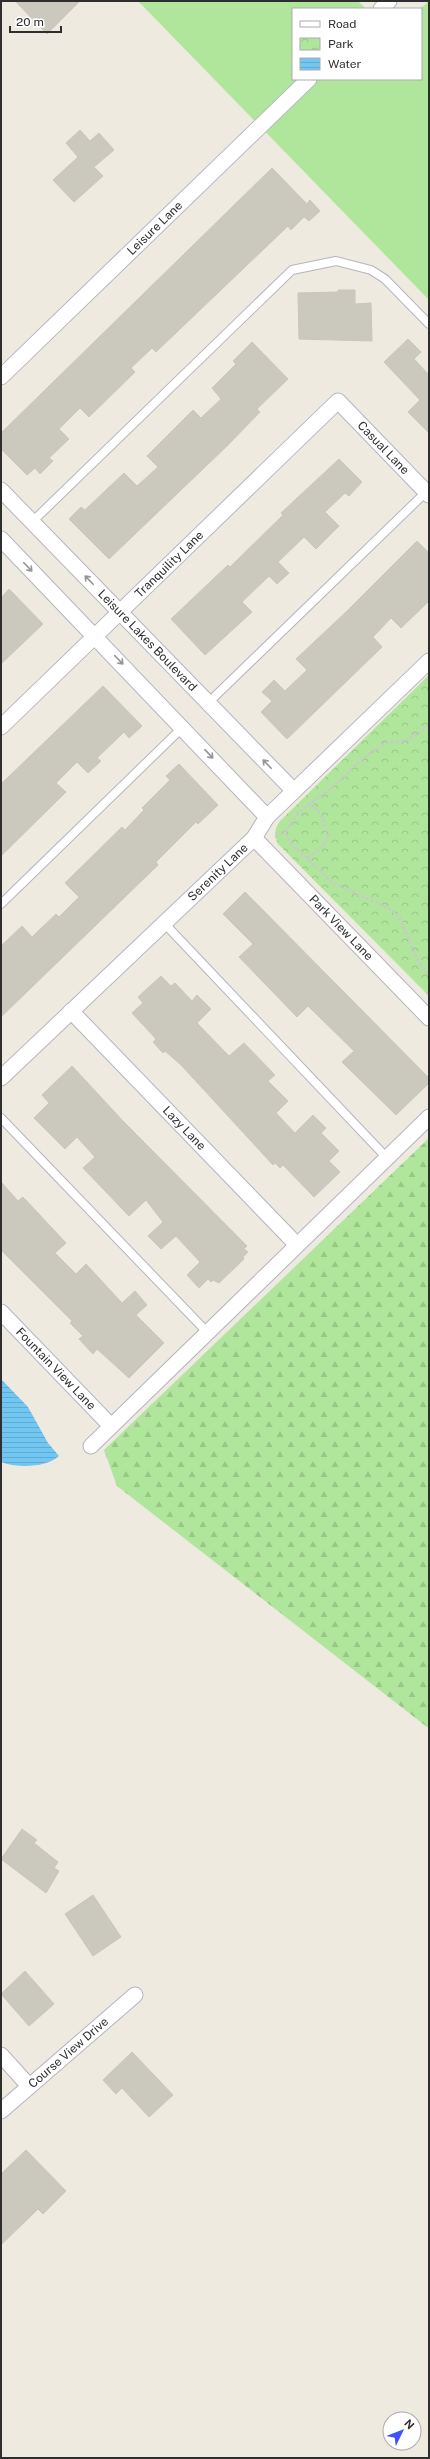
<svg xmlns="http://www.w3.org/2000/svg" width="430" height="2459" font-family="'Public Sans',sans-serif">
  <defs>
    <pattern id="forest-firs" width="22" height="20" patternUnits="userSpaceOnUse"><rect width="22" height="20" fill="#b0e69c"/><path d="M5 1l3.5 6h-7zM16 11l3.5 6h-7z" fill="#98c687"/></pattern>
    <pattern id="park-crowns" width="20" height="18" patternUnits="userSpaceOnUse"><rect width="20" height="18" fill="#b0e69c"/><path d="M2 6a3 3 0 1 1 6 0M12 15a3 3 0 1 1 6 0" fill="none" stroke="#98c687"/></pattern>
    <pattern id="water-rules" width="6" height="5" patternUnits="userSpaceOnUse"><rect width="6" height="5" fill="#72c6f2"/><path d="M0 2.5h6" fill="none" stroke="#63aad0"/></pattern>
  </defs>
  <rect width="100%" height="100%" fill="#efeae0"/>
  <polygon fill="#b0e69c" points="138,1 358,1 366,9 293,9 293,79 421,79 420,9 429,1 429,300"/>
  <polygon fill="url(#forest-firs)" points="429,1138 429,1727 427,1727 117,1486 104,1450"/>
  <path fill="url(#park-crowns)" d="M 429,675 L 429,996 L 278,844 C 274,834 274,830 280,821 Z"/>
  <path fill="url(#water-rules)" d="M 1,1379 L 28,1407 L 48,1443 L 59,1456 C 46,1468 17,1468 1,1462 Z"/>
  <g fill="#cbc8be" stroke="#cbc6b9">
    <polygon points="15,1 80,1 47,34"/>
    <polygon points="80,130 90,141 99,133 114,150 94,167 103,176 74,202 53,180 78,157 66,143"/>
    <polygon points="272,168 307,204 310,200 320,211 309,221 304,217 291,230 288,226 156,352 152,348 131,368 135,372 89,417 80,408 59,429 69,439 49,458 53,461 40,474 35,468 27,475 1,449 1,433"/>
    <polygon points="338,290 355,290 355,304 371,303 372,341 299,339 298,293 338,292"/>
    <polygon points="408,339 421,352 414,359 429,375 429,433 408,412 420,400 384,362"/>
    <polygon points="252,342 288,379 257,409 260,412 227,446 109,559 69,519 81,507 85,510 124,473 137,486 158,467 147,456 193,410 201,418 221,399 212,388 236,364 233,361"/>
    <polygon points="339,459 362,482 349,496 345,493 325,512 339,526 316,549 304,537 278,562 289,573 277,584 269,576 242,602 252,612 205,655 171,619 228,565 230,567 283,515 281,513"/>
    <polygon points="417,541 429,553 429,601 401,628 391,618 373,637 382,647 287,739 261,712 272,701 262,692 274,680 285,691 307,670 296,659 347,611"/>
    <polygon points="9,589 43,624 1,664 1,598"/>
    <polygon points="103,686 142,726 129,738 124,732 97,758 101,761 88,773 77,762 56,783 66,792 1,856 1,784"/>
    <polygon points="179,764 218,805 198,824 196,822 156,862 158,865 1,1017 1,946 22,926 32,937 56,914 59,917 79,897 65,883 122,827 125,830 144,810 142,808 170,780 166,776"/>
    <polygon points="245,892 429,1078 429,1083 396,1115 342,1062 354,1051 308,1006 297,1017 239,957 253,944 223,914"/>
    <polygon points="161,976 171,986 175,983 192,1001 197,995 211,1009 197,1023 229,1056 244,1043 275,1075 268,1081 288,1101 276,1113 295,1133 313,1115 326,1128 321,1133 339,1151 329,1161 340,1172 314,1197 283,1165 280,1168 275,1163 273,1165 181,1065 165,1051 163,1053 153,1042 156,1039 132,1013 143,1003 138,997"/>
    <polygon points="72,1066 123,1121 247,1246 244,1249 248,1252 243,1257 244,1259 219,1283 213,1280 211,1282 208,1279 199,1288 187,1275 200,1262 176,1236 161,1249 148,1236 163,1222 146,1200 129,1216 83,1168 95,1157 77,1137 65,1149 34,1118 49,1103 42,1095"/>
    <polygon points="1,1182 18,1201 23,1197 66,1243 55,1253 76,1274 86,1264 122,1303 135,1291 147,1305 136,1315 164,1343 129,1378 97,1349 93,1354 79,1339 83,1336 70,1323 72,1321 1,1250"/>
    <polygon points="22,1829 37,1840 34,1843 58,1862 54,1868 59,1871 46,1893 1,1859"/>
    <polygon points="93,1895 121,1937 93,1956 65,1914"/>
    <polygon points="25,1971 54,2004 29,2026 1,1994"/>
    <polygon points="132,2052 173,2095 149,2117 122,2088 116,2094 103,2080"/>
    <polygon points="26,2150 66,2191 43,2214 38,2209 1,2245 1,2174"/>
  </g>
  <g fill="none" stroke-linecap="round" stroke-linejoin="round">
    <g stroke="#b4b5c1" stroke-width="10">
      <g id="lane">
        <polyline points="32,522 292,270 336,261 371,270 385,279 429,324"/>
        <polyline points="208,703 426,492"/>
        <polyline points="1,904 183,727"/>
        <polyline points="164,923 387,1158"/>
        <polyline points="1,1118 207,1332"/>
      </g>
    </g>
    <g stroke="#b4b5c1" stroke-width="17">
      <g id="street">
        <polyline points="381,9 389,1"/>
        <path id="s1" d="M 1,377 L 309,79"/>
        <path id="s2" d="M 1,490 L 294,791"/>
        <polyline points="1,539 267,817"/>
        <path id="s3" d="M 1,727 L 338,401 L 429,495"/>
        <path id="s4" d="M 254,838 L 429,1018"/>
        <path id="s5" d="M 71,1011 L 297,1245"/>
        <path id="s6" d="M 1,1078 L 254,838 L 267,817 L 429,661"/>
        <path id="s7" d="M 1,1312 L 111,1426"/>
        <polyline points="91,1446 429,1117"/>
        <polyline points="1,2055 29,2086"/>
        <path id="s8" d="M 1,2111 L 135,1995"/>
      </g>
    </g>
    <g stroke="#c9c9c9" stroke-width="2.5" stroke-dasharray="3 2" stroke-linecap="butt">
      <polyline points="429,726 408,740 386,743 362,759 339,782 298,813 285,832 291,844 316,866 331,882 388,908 399,916 418,961 429,975"/>
      <polyline points="275,837 285,832"/>
      <polyline points="308,858 323,846 328,837 322,817 311,802"/>
    </g>
    <use href="#lane" stroke="#fff" stroke-width="8"/>
    <use href="#street" stroke="#fff" stroke-width="15"/>
  </g>
  <defs><path id="oneway-shaft" d="M-6 0H5M1.5-3L5.5 0L1.5 3" fill="none" stroke-width="1.6" stroke-linecap="round" stroke-linejoin="round"/></defs>
  <g stroke="#969696">
    <use href="#oneway-shaft" transform="translate(28 567) rotate(46)"/>
    <use href="#oneway-shaft" transform="translate(89 580) rotate(-134)"/>
    <use href="#oneway-shaft" transform="translate(119 660) rotate(46)"/>
    <use href="#oneway-shaft" transform="translate(209 754) rotate(47)"/>
    <use href="#oneway-shaft" transform="translate(267 764) rotate(-134)"/>
  </g>
  <g text-anchor="middle" dominant-baseline="central" stroke-width="3.5" stroke-linejoin="round" paint-order="stroke">
    <g font-size="12" fill="#2e2e2e" stroke="#fff">
      <text stroke="none"><textPath href="#s1" startOffset="214">Leisure Lane</textPath></text>
      <text stroke="none"><textPath href="#s3" startOffset="534">Casual Lane</textPath></text>
      <text stroke="none"><textPath href="#s3" startOffset="234">Tranquility Lane</textPath></text>
      <text stroke="none"><textPath href="#s2" startOffset="210">Leisure Lakes Boulevard</textPath></text>
      <text stroke="none"><textPath href="#s6" startOffset="299">Serenity Lane</textPath></text>
      <text stroke="none"><textPath href="#s4" startOffset="125">Park View Lane</textPath></text>
      <text stroke="none"><textPath href="#s5" startOffset="163">Lazy Lane</textPath></text>
      <text stroke="none"><textPath href="#s7" startOffset="79">Fountain View Lane</textPath></text>
      <text stroke="none"><textPath href="#s8" startOffset="89">Course View Drive</textPath></text>
    </g>
  </g>
  <rect width="430" height="2459" fill="none" stroke="#2e2e2e" stroke-width="4"/>
  <rect x="292" y="8" width="130" height="72" fill="#ffffff" stroke="#ababab"/>
  <rect x="300" y="21" width="20" height="6" fill="#ffffff" stroke="#ababab"/>
  <text x="328" y="28" font-size="12" fill="#2e2e2e">Road</text>
  <rect x="300" y="38" width="20" height="12" fill="url(#park-crowns)" stroke="#ababab"/>
  <text x="328" y="48" font-size="12" fill="#2e2e2e">Park</text>
  <rect x="300" y="58" width="20" height="12" fill="url(#water-rules)" stroke="#ababab"/>
  <text x="328" y="68" font-size="12" fill="#2e2e2e">Water</text>
  <g transform="translate(402 2431) rotate(47)"><circle r="19" fill="#ffffff" stroke="#ababab"/>
  <path d="M0-3L7 15L0 10L-7 15Z" fill="#3e53fe"/>
  <text y="-6" font-size="11" font-weight="bold" text-anchor="middle" fill="#2e2e2e">N</text>
  </g>
  <path d="M10 26v6h51v-6" fill="none" stroke="#2e2e2e" stroke-width="2"/>
  <text x="16" y="26" font-size="12" fill="#2e2e2e" stroke="#ffffff" stroke-width="3" paint-order="stroke">20 m</text>
</svg>
